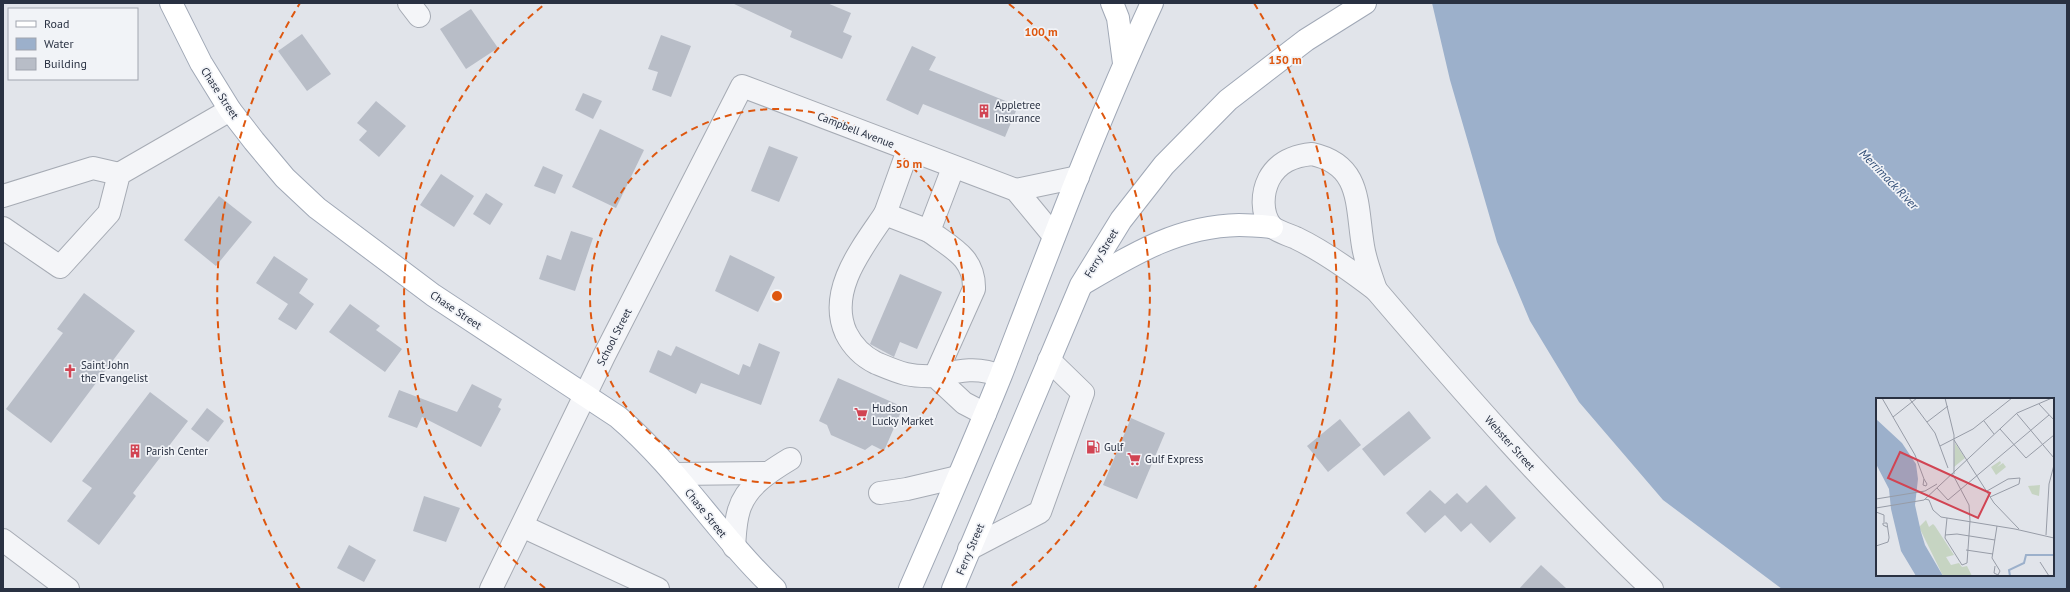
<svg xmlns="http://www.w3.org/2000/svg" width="2070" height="592" font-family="'PT Sans',sans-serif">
  <rect width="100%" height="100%" fill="#e1e4ea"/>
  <path fill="#9cb0cb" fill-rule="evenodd" d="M 1432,3 L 2067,3 L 2067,589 L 1782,589 L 1663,500 L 1579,402 L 1530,321 L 1497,242 L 1450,80 ZM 1877,399 L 2053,399 L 2053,575 L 1877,575 Z"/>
  <g fill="#b8bdc7">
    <polygon points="732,3 827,3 851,13 843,32 852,36 842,59 790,37 792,31"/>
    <polygon points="471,9 498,48 466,69 440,29"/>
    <polygon points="302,34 331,74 307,91 278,51"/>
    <polygon points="661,35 691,46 671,97 652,90 658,72 648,69"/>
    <polygon points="912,46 936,57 929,70 1018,106 1005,137 923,104 918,115 886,100"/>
    <polygon points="583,93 602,101 593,119 575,110"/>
    <polygon points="376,101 406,126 379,157 359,140 367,131 357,123"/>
    <polygon points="600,129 644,150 616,208 572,187"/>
    <polygon points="769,146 798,157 779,202 751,191"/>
    <polygon points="543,166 563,175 555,194 534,186"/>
    <polygon points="441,174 474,196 454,227 420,205"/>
    <polygon points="486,193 503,204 490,225 473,214"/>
    <polygon points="219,196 252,222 216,266 184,240"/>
    <polygon points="571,231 593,238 575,291 539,279 547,255 561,260"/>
    <polygon points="730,255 775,277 758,312 715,291"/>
    <polygon points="274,256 308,279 299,293 314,304 296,330 278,319 288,304 256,283"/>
    <polygon points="900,274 942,292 917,349 900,342 894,357 870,344"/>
    <polygon points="84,293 135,331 51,443 6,409 63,333 57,329"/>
    <polygon points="350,304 380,326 376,330 402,349 385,372 329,332"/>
    <polygon points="759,343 780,352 761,405 701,383 696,394 649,372 658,350 671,356 676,346 739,375 743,364 750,367"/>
    <polygon points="838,378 903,407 884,451 872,445 865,450 831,435 827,425 819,421"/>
    <polygon points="472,384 502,399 498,407 501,409 481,447 422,417 417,428 388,417 399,390 457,412"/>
    <polygon points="150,392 188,421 133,493 136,496 99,545 67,521 92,488 82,481"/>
    <polygon points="207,408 224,421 208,442 191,429"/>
    <polygon points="1409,411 1431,438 1384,476 1362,449"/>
    <polygon points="1131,418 1165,433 1137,499 1103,485"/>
    <polygon points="1340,419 1361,445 1328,472 1307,446"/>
    <polygon points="1486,485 1516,518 1490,543 1471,523 1461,532 1445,515 1425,533 1406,513 1430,490 1445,504 1457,493 1467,503"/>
    <polygon points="424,496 460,508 446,542 413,531"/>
    <polygon points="349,545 376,560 364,582 337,568"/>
    <polygon points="1541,565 1567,589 1519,589"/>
  </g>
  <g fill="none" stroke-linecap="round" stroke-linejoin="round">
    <g stroke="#a6abb4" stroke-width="24">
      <g id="minor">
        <polyline points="409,3 419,16"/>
        <polyline points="908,150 885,214 929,231"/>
        <path d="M 1312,154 C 1362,165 1356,204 1363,246 C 1365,260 1371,275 1376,290 C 1350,270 1325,252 1296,238 C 1289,235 1276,231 1271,226 C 1261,213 1262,193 1269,179 C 1278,162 1293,156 1312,154 Z"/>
        <path d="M 953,168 L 929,231 C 952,248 975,258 974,289 L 935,376 C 958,371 978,366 1000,376"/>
        <polyline points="1016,190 1078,177"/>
        <polyline points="3,196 93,168 119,174"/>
        <path d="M 885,214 C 862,248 827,291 846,333 C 853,347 862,356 876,363 C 900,373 908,377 935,376 L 964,403 L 985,414"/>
        <polyline points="3,228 60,267 109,213 119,174 230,110"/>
        <path d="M 1376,290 C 1464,393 1553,495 1652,589"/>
        <polyline points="675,474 767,473"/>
        <polyline points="880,493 907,489 958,477"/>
        <polyline points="522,526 658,589"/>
        <polyline points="3,540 68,589"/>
        <path d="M 734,547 C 735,535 735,522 739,510 C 746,486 770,471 790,459"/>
        <polyline points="969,549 1040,512 1083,393 1049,360"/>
        <polyline points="491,589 604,356 742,86 1016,190 1054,236"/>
      </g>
    </g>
    <g stroke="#a0a8b6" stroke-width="24">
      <g id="major">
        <path d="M 171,3 L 201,63 L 230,110 L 254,141 L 285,178 L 317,208 L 433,295 L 618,417 C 678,468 718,535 775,589"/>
        <polyline points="1112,3 1118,18 1124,63"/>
        <path d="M 1084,283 C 1133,254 1179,226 1239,225 C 1250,225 1261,226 1272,227"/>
        <path d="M 910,589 C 941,518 972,447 1001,375 C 1049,250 1096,124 1152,3"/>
        <polyline points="953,589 1081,285 1121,220 1164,165 1228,100 1306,40 1365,3"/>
      </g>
    </g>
    <use href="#minor" stroke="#f4f5f8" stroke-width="22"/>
    <use href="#major" stroke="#fff" stroke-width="22"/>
  </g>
  <g fill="none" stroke="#de570f" stroke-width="2" stroke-dasharray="7 5">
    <circle cx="777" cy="296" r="187"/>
    <path d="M545 588A373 373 0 0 1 545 4M1009 4A373 373 0 0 1 1009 588"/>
    <path d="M300 589A560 560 0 0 1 300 3M1254 3A560 560 0 0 1 1254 589"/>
  </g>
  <defs>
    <g id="building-bare" transform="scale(1.08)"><path d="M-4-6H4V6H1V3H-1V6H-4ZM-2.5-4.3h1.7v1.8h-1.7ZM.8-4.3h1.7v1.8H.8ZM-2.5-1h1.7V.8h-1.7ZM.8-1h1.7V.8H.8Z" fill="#d14453" stroke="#f1f3f7" stroke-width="2.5" paint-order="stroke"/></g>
    <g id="church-bare" transform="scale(1.08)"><path d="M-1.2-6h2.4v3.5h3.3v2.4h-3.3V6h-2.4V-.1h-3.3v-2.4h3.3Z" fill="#d14453" stroke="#f1f3f7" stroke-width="2.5" paint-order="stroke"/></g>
    <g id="supermarket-bare" transform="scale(1.08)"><path d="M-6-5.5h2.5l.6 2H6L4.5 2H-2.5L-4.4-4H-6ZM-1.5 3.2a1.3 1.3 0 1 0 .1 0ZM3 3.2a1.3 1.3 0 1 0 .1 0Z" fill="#d14453" stroke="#f1f3f7" stroke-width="2.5" paint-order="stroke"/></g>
    <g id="fuel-bare" transform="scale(1.08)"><path d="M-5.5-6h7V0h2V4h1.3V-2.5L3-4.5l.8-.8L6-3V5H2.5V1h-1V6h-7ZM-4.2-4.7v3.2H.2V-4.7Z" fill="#d14453" stroke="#f1f3f7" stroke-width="2.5" paint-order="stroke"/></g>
  </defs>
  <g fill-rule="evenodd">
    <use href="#building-bare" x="984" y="111"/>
    <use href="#church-bare" x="70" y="371"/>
    <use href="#supermarket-bare" x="861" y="414"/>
    <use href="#fuel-bare" x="1093" y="447"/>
    <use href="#building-bare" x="135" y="451"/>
    <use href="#supermarket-bare" x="1134" y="459"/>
  </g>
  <g text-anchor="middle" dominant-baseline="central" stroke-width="3.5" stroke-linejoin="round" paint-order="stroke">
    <g font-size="11" fill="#293142" stroke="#f1f3f7">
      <text transform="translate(220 93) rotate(57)">Chase Street</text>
      <text transform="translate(856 130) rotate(21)">Campbell Avenue</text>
      <text transform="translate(1101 253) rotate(-59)">Ferry Street</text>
      <text transform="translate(456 310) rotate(34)">Chase Street</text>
      <text transform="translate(614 337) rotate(-63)">School Street</text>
      <text transform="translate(1510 443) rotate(48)">Webster Street</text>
      <text transform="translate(706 513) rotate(51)">Chase Street</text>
      <text transform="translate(970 549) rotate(-67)">Ferry Street</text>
    </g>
    <g font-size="11" fill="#293142" stroke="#f1f3f7" text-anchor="start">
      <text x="995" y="105">Appletree<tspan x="995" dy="13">Insurance</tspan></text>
      <text x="81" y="365">Saint John<tspan x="81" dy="13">the Evangelist</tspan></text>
      <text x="872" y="408">Hudson<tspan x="872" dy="13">Lucky Market</tspan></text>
      <text x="1104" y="447">Gulf</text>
      <text x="146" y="451">Parish Center</text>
      <text x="1145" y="459">Gulf Express</text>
    </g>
    <g font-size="12" font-style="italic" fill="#324e77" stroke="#f1f3f7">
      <text transform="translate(1889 179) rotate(46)">Merrimack River</text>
    </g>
  </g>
  <g transform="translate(1876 398)">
    <rect width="178" height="178" fill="#e1e4ea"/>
    <path d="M 79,45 L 89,60 L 78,69 ZM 124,63 L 125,65 L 121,69 L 127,65 L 130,69 L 120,77 L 115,69 ZM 164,87 L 163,98 L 156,96 L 152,88 ZM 50,122 L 53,129 L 57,126 L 59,128 L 78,157 L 70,159 L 75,167 L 83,165 L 86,169 L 91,168 L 96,178 L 67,178 L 43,129 Z" fill="#c6d4c2"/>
    <path d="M 0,21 L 26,45 L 40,66 L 42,81 L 39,107 L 45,134 L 49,147 L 67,178 L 40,178 L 25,153 L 15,111 L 13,91 L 0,66 Z" fill="#9cb0cb"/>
    <path fill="none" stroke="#9cb0cb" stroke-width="2" d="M 134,178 L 133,172 L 148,165 L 150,157 L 178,157"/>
    <path fill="none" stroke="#979ca7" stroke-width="1" d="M 6,0 L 39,57 L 48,81M 33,0 L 59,35 L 72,70M 69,0 L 78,37 L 78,76M 163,6 L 178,22M 141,16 L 178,60M 17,19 L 41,0M 108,23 L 118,36M 51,24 L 72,8M 124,31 L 150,60 L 178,37M 78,42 L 118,105 L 143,131M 64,48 L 97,31 L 136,0M 76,75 L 93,107 L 94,123M 48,81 L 51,86 L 50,88 L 47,87 ZM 61,90 L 72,102 L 173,17M 111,93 L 132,81 L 144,80 L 143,86 L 114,99M 0,101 L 49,93 L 61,86M 49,101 L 53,102 L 57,112 L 65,119 L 139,131 L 178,140M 0,110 L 48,102 L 141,15 L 176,0M 0,114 L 8,117 L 8,124M 71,120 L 69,140 L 86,167 L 91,165 L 94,123M 69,137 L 81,136 L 119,142M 170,137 L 173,86 L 178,67M 0,148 L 12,144 L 13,140 L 13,139 L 11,125 L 7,125 L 7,127 L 11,129M 90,152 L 117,156M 164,164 L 173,178M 119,168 L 118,175 L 122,177 L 124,173 L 116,160 L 121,128"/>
    <path fill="#d14453" fill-opacity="0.15" stroke="#d14453" stroke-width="2" d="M 24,54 L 114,95 L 102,120 L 12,80 Z"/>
    <rect width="178" height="178" fill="none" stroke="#293142" stroke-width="2"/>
  </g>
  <circle cx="777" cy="296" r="6" fill="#de570f" stroke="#f1f3f7" stroke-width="2"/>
  <g font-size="12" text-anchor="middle" font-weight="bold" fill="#de570f" stroke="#f1f3f7" stroke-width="3.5" stroke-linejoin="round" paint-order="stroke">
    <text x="1041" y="36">100 m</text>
    <text x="1285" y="64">150 m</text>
    <text x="909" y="168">50 m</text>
  </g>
  <rect width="2070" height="592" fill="none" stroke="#293142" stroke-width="8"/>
  <rect x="8" y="8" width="130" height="72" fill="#f1f3f7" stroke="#a1a5af"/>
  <rect x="16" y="21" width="20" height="6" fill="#ffffff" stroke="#a1a5af"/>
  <text x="44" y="28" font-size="12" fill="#293142">Road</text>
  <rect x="16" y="38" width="20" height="12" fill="#9cb0cb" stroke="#a1a5af"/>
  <text x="44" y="48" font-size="12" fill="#293142">Water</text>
  <rect x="16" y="58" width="20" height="12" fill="#b8bdc7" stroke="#a1a5af"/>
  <text x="44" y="68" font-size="12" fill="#293142">Building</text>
</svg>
